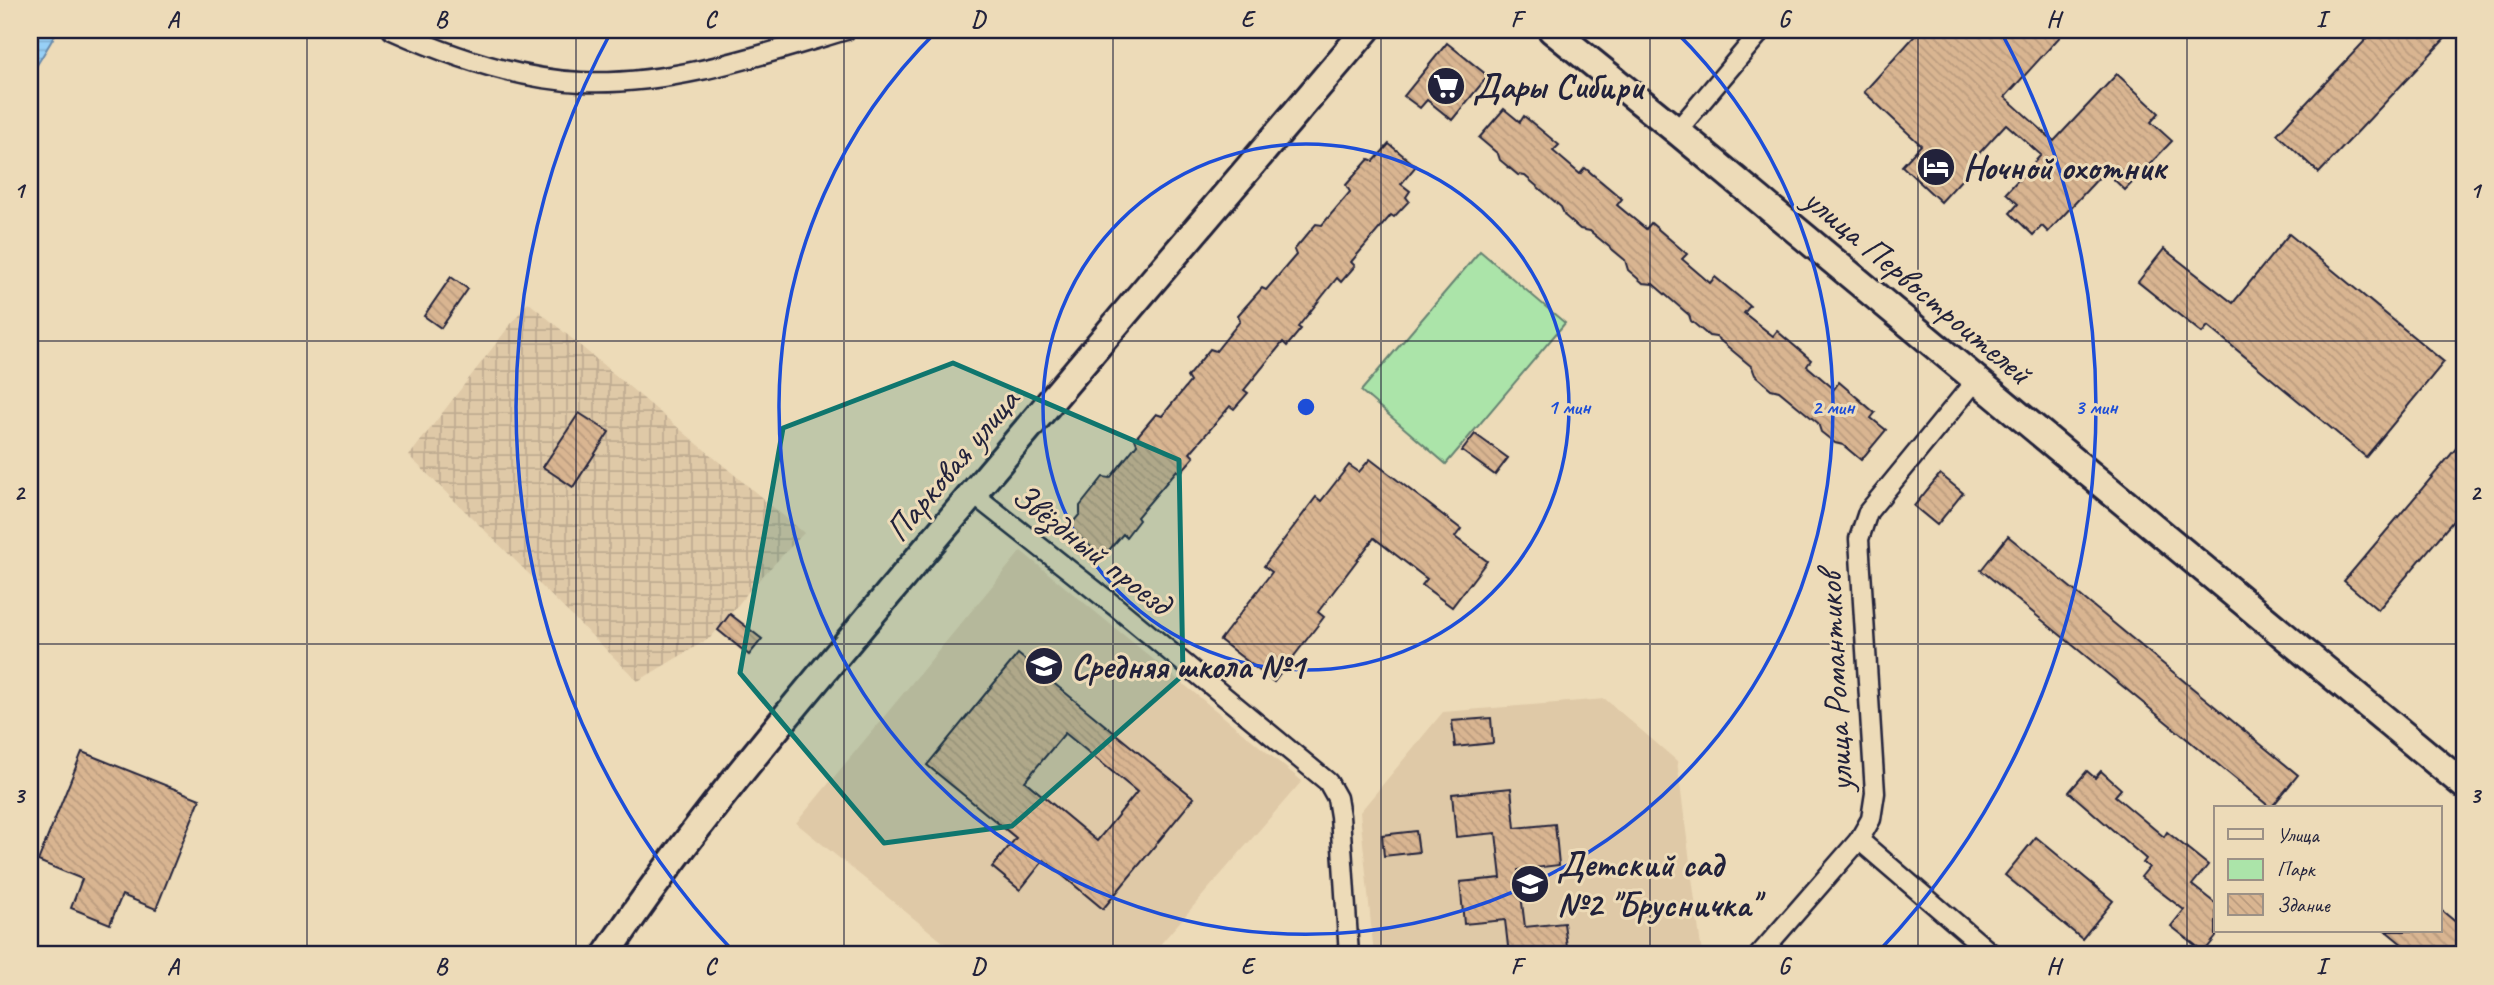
<svg xmlns="http://www.w3.org/2000/svg" width="2494" height="985" font-family="Caveat,sans-serif">
  <defs>
    <pattern id="industrial-grid" width="8" height="8" patternUnits="userSpaceOnUse" patternTransform="scale(1.75)"><rect width="8" height="8" fill="#dfc9a7"/><path d="M0 4h8M4 0v8" fill="none" stroke="#bfac91"/></pattern>
    <pattern id="water-rules" width="6" height="5" patternUnits="userSpaceOnUse" patternTransform="scale(1.75)"><rect width="6" height="5" fill="#97d0f6"/><path d="M0 2.5h6" fill="none" stroke="#82b2d4"/></pattern>
    <pattern id="building-back-hatch" width="6" height="6" patternUnits="userSpaceOnUse" patternTransform="scale(1.75)"><rect width="6" height="6" fill="#d9b591"/><path d="M-1 5l2 2M0 0l6 6M5-1l2 2" fill="none" stroke="#ba9b7e"/></pattern>
  </defs>
  <rect width="100%" height="100%" fill="#eddbb8"/>
  <filter id="ink" filterUnits="userSpaceOnUse"><feTurbulence type="fractalNoise" baseFrequency=".0143" numOctaves="2"/><feDisplacementMap in="SourceGraphic" scale="14" xChannelSelector="R" yChannelSelector="G"/><feConvolveMatrix kernelMatrix="1 2 1 2 8 2 1 2 1" color-interpolation-filters="sRGB"/></filter>
  <g filter="url(#ink)">
    <g fill="#dfc9a7">
      <polygon points="1021,551 1302,781 1151,955 959,955 796,823"/>
      <polygon points="1605,699 1677,761 1702,955 1374,955 1360,812 1443,712"/>
    </g>
    <polygon fill="url(#industrial-grid)" points="528,302 804,533 752,587 731,614 762,639 749,655 717,630 710,638 638,681 409,456"/>
    <polygon fill="#abe4a9" stroke="#668372" stroke-width="2" points="1480,251 1565,323 1446,464 1361,391"/>
    <polygon fill="url(#water-rules)" stroke="#688aab" stroke-width="2" points="30,30 58,30 37,65 30,74"/>
    <g fill="url(#building-back-hatch)" stroke="#22223b" stroke-width="2" fill-rule="evenodd">
      <polygon points="1920,30 2066,30 2005,97 2054,141 2117,74 2159,113 2151,122 2172,141 2125,190 2105,171 2048,232 2042,226 2033,235 2010,213 2018,204 2006,193 2041,155 2006,124 1971,162 1975,165 1941,202 1902,166 1921,145 1864,92"/>
      <polygon points="2375,30 2453,30 2319,173 2277,134"/>
      <polygon points="1447,43 1488,76 1452,120 1427,100 1420,108 1404,96"/>
      <polygon points="1504,109 1520,122 1524,116 1559,145 1553,151 1580,174 1585,168 1622,199 1617,205 1646,229 1651,223 1687,254 1682,259 1710,283 1715,277 1750,306 1744,313 1773,336 1777,331 1811,360 1807,366 1834,389 1839,382 1875,413 1871,418 1886,430 1861,460 1843,445 1835,443 1821,432 1818,423 1779,391 1771,389 1755,375 1752,367 1716,337 1709,336 1691,321 1689,315 1653,284 1643,283 1628,270 1625,260 1590,231 1580,229 1565,216 1561,207 1525,176 1518,175 1500,160 1498,154 1479,138"/>
      <polygon points="1389,144 1416,166 1401,184 1410,191 1406,197 1409,201 1394,217 1391,215 1351,262 1355,266 1341,282 1337,278 1298,327 1301,329 1287,346 1283,342 1244,390 1248,393 1234,409 1230,406 1190,453 1194,457 1180,473 1177,470 1137,517 1139,520 1126,537 1123,534 1103,557 1068,528 1080,514 1080,506 1103,477 1110,478 1137,444 1135,439 1156,414 1162,416 1190,382 1187,377 1210,349 1216,351 1240,321 1238,315 1262,288 1266,290 1296,255 1294,250 1316,224 1322,225 1350,192 1346,185 1369,159 1374,161"/>
      <polygon points="2289,234 2444,362 2366,457 2208,326 2202,333 2138,282 2164,249 2233,303"/>
      <polygon points="451,277 468,289 441,328 424,316"/>
      <polygon points="579,413 609,432 573,487 543,467"/>
      <polygon points="1475,434 1508,458 1495,475 1462,451"/>
      <polygon points="2464,439 2464,508 2378,610 2344,581"/>
      <polygon points="1370,459 1461,529 1455,537 1487,561 1452,607 1422,585 1427,579 1374,538 1318,612 1324,617 1274,682 1220,640 1272,572 1264,566 1316,497 1321,501 1349,465 1359,472"/>
      <polygon points="1940,474 1963,493 1937,525 1914,506"/>
      <polygon points="2008,536 2298,775 2271,808 1981,570"/>
      <polygon points="730,614 762,639 749,655 718,630"/>
      <path d="M 1018,654 L 1194,798 L 1103,909 L 1044,860 L 1020,890 L 992,867 L 1016,838 L 927,765 ZM 1065,733 L 1137,792 L 1097,841 L 1025,781 Z"/>
      <polygon points="1491,718 1493,743 1455,747 1452,721"/>
      <polygon points="82,752 200,799 156,909 122,895 110,924 71,908 82,879 38,861"/>
      <polygon points="2087,771 2095,778 2101,771 2121,789 2115,796 2164,837 2167,832 2208,865 2192,885 2216,904 2216,937 2204,952 2171,926 2184,910 2141,877 2149,867 2143,863 2146,859 2069,792"/>
      <polygon points="1511,788 1515,828 1555,824 1559,865 1518,870 1525,927 1564,923 1568,955 1509,955 1505,920 1464,924 1460,882 1501,878 1496,833 1456,837 1452,794"/>
      <polygon points="1416,831 1419,852 1384,856 1382,835"/>
      <polygon points="2036,837 2113,901 2082,939 2005,875"/>
      <polygon points="2440,909 2464,929 2464,955 2415,955 2386,931 2440,931"/>
    </g>
    <g fill="none" stroke-linecap="round" stroke-linejoin="round">
      <g stroke="#22223b" stroke-width="23">
        <g id="street">
          <path d="M 392,30 C 450,56 516,79 581,82 C 671,86 761,55 846,30"/>
          <polyline points="1677,131 1762,30"/>
          <polyline points="1976,380 1868,512 1859,539 1875,793 1871,819 1859,840 1993,955"/>
          <polyline points="973,494 1116,607 1328,782 1337,798 1340,816 1349,955"/>
          <polyline points="1759,955 1859,840"/>
        </g>
      </g>
      <g stroke="#22223b" stroke-width="32">
        <g id="secondary">
          <polyline points="1552,30 1677,131 2464,785"/>
          <path d="M 606,955 C 701,812 816,681 926,549 C 1072,376 1219,202 1366,30"/>
        </g>
      </g>
      <use href="#street" stroke="#eddbb8" stroke-width="18"/>
      <use href="#secondary" stroke="#eddbb8" stroke-width="26"/>
    </g>
  </g>
  <path fill="#0f766e" fill-opacity="0.2" stroke="#0f766e" stroke-width="5" stroke-linejoin="round" d="M 953,363 L 1179,460 L 1183,675 L 1012,826 L 884,843 L 740,673 L 783,428 Z"/>
  <path fill="none" stroke="#22223b" stroke-width="2" stroke-opacity="0.55" d="M 307,30 L 307,955M 576,30 L 576,955M 844,30 L 844,955M 1113,30 L 1113,955M 1381,30 L 1381,955M 1650,30 L 1650,955M 1918,30 L 1918,955M 2187,30 L 2187,955M 30,341 L 2464,341M 30,644 L 2464,644"/>
  <g fill="none" stroke="#1d4ed8" stroke-width="3.5">
    <circle cx="1306" cy="407" r="263"/>
    <path d="M1675 31A527 527 0 1 1 937 31"/>
    <path d="M733 951A790 790 0 0 1 612 30M2000 30A790 790 0 0 1 1879 951"/>
  </g>
  <defs>
    <g id="supermarket-disc" transform="scale(2.0125)"><circle r="9.5" fill="#22223b" stroke="#eddbb8"/><path d="M-6-5.5h2.5l.6 2H6L4.5 2H-2.5L-4.4-4H-6ZM-1.5 3.2a1.3 1.3 0 1 0 .1 0ZM3 3.2a1.3 1.3 0 1 0 .1 0Z" fill="#fff"/></g>
    <g id="hotel-disc" transform="scale(2.0125)"><circle r="9.5" fill="#22223b" stroke="#eddbb8"/><path d="M-6-4.5h1.5V1H6V5H4.5V3h-9V5H-6ZM-4 0a1.8 1.8 0 1 1 3.6 0ZM.5 0V-2.5h3Q6-2.5 6 0Z" fill="#fff"/></g>
    <g id="school-disc" transform="scale(2.0125)"><circle r="9.5" fill="#22223b" stroke="#eddbb8"/><path d="M0-5L7-2L0 1L-7-2ZM-4 1L0 2.5L4 1V4Q0 6-4 4Z" fill="#fff"/></g>
  </defs>
  <g fill-rule="evenodd">
    <use href="#supermarket-disc" x="1446" y="86"/>
    <use href="#hotel-disc" x="1936" y="167"/>
    <use href="#school-disc" x="1044" y="666"/>
    <use href="#school-disc" x="1530" y="884"/>
  </g>
  <g text-anchor="middle" dominant-baseline="central" stroke-width="6" stroke-linejoin="round" paint-order="stroke">
    <g font-size="35" font-weight="bold" fill="#22223b" stroke="#eddbb8" text-anchor="start">
      <text x="1473" y="86">Дары Сибири</text>
      <text x="1963" y="167">Ночной охотник</text>
      <text x="1071" y="666">Средняя школа №1</text>
      <text x="1557" y="864">Детский сад<tspan x="1557" dy="40">№2 "Брусничка"</tspan></text>
    </g>
    <g font-size="35" fill="#22223b" stroke="#eddbb8">
      <text transform="translate(1918 286) rotate(40)">улица Первостроителей</text>
      <text transform="translate(952 465) rotate(-50)">Парковая улица</text>
      <text transform="translate(1092 549) rotate(38)">Звёздный проезд</text>
      <text transform="translate(1835 682) rotate(-93)">улица Романтиков</text>
    </g>
  </g>
  <circle cx="1306" cy="407" r="10" fill="#1d4ed8" stroke="#eddbb8" stroke-width="3.5"/>
  <g font-size="21" text-anchor="middle" font-weight="bold" fill="#1d4ed8" stroke="#eddbb8" stroke-width="6" stroke-linejoin="round" paint-order="stroke">
    <text x="1569" y="414">1 мин</text>
    <text x="1833" y="414">2 мин</text>
    <text x="2096" y="414">3 мин</text>
  </g>
  <rect width="2494" height="985" fill="none" stroke="#eddbb8" stroke-width="77"/>
  <rect x="2214" y="806" width="228" height="126" fill="#eddbb8" stroke="#9c9186" stroke-width="2"/>
  <rect x="2228" y="829" width="35" height="10" fill="#eddbb8" stroke="#9c9186" stroke-width="2"/>
  <text x="2277" y="842" font-size="21" fill="#22223b">Улица</text>
  <rect x="2228" y="859" width="35" height="21" fill="#abe4a9" stroke="#9c9186" stroke-width="2"/>
  <text x="2277" y="876" font-size="21" fill="#22223b">Парк</text>
  <rect x="2228" y="894" width="35" height="21" fill="url(#building-back-hatch)" stroke="#9c9186" stroke-width="2"/>
  <text x="2277" y="912" font-size="21" fill="#22223b">Здание</text>
  <rect x="38" y="38" width="2418" height="908" fill="none" stroke="#22223b" stroke-width="2.5"/>
  <g font-size="23" text-anchor="middle" font-weight="bold" fill="#22223b">
    <text x="173" y="27">A</text>
    <text x="441" y="27">B</text>
    <text x="710" y="27">C</text>
    <text x="978" y="27">D</text>
    <text x="1247" y="27">E</text>
    <text x="1516" y="27">F</text>
    <text x="1784" y="27">G</text>
    <text x="2053" y="27">H</text>
    <text x="2321" y="27">I</text>
    <text x="19" y="198">1</text>
    <text x="2475" y="198">1</text>
    <text x="19" y="500">2</text>
    <text x="2475" y="500">2</text>
    <text x="19" y="803">3</text>
    <text x="2475" y="803">3</text>
    <text x="173" y="974">A</text>
    <text x="441" y="974">B</text>
    <text x="710" y="974">C</text>
    <text x="978" y="974">D</text>
    <text x="1247" y="974">E</text>
    <text x="1516" y="974">F</text>
    <text x="1784" y="974">G</text>
    <text x="2053" y="974">H</text>
    <text x="2321" y="974">I</text>
  </g>
</svg>
